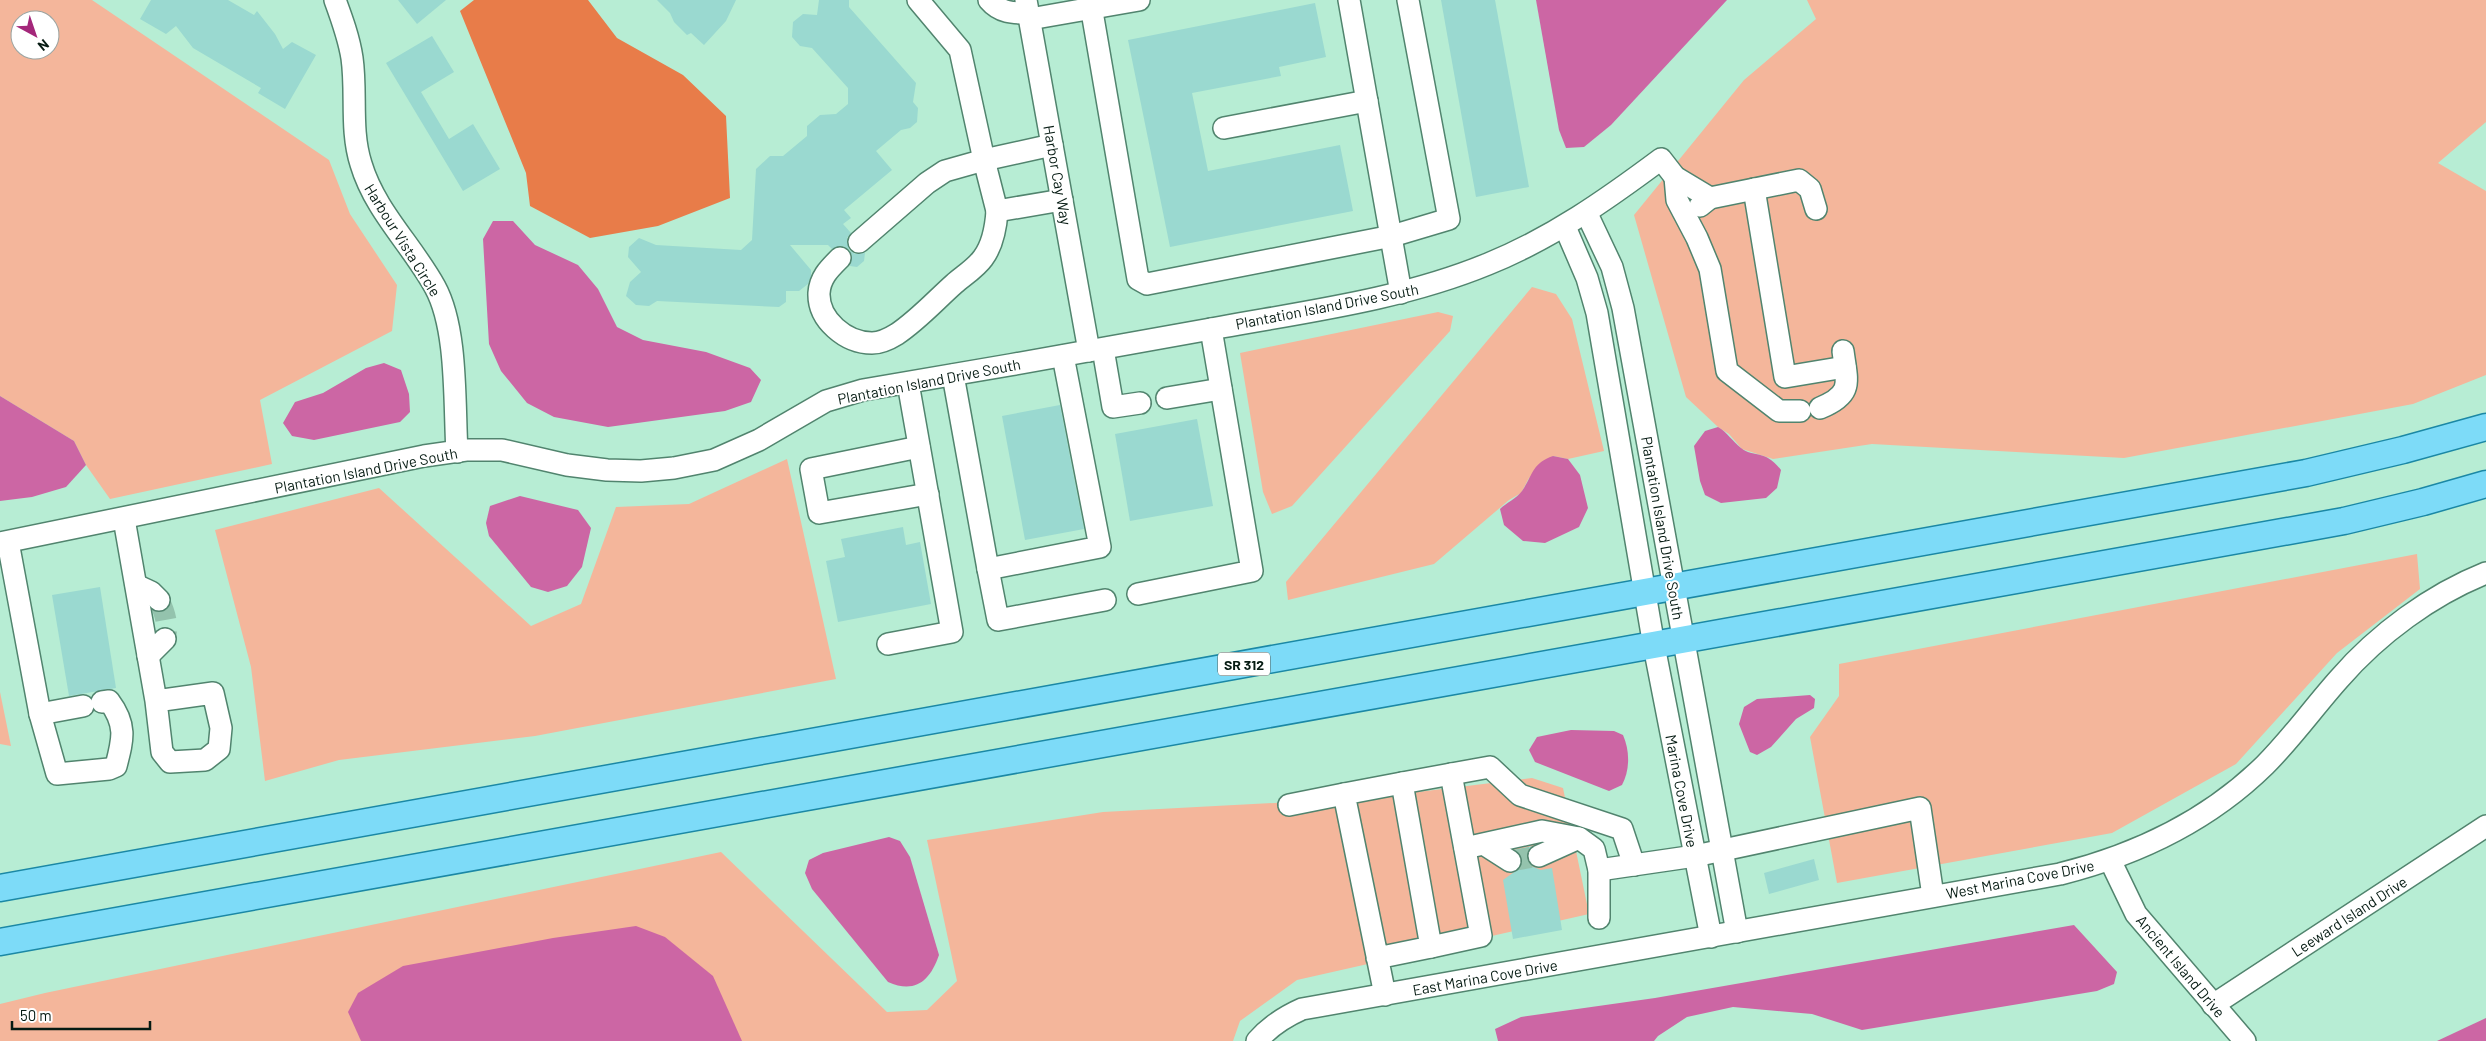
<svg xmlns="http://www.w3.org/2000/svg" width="2486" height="1041" font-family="Barlow,sans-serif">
  <rect width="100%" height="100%" fill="#b7edd4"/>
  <g fill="#f4b69b" fill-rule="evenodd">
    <path d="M 0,0 L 92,0 L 329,160 L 350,214 L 397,285 L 392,331 L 260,400 L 272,464 L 110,499 L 86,465 L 74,441 L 0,396 ZM 20,20 L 50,20 L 50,50 L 20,50 Z"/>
    <polygon points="1807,0 2486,0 2486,122 2438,163 2486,191 2486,375 2413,404 2124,458 1872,444 1773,459 1742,449 1729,434 1718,427 1686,397 1634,215 1744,80 1816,19"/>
    <polygon points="1532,287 1556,294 1572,319 1604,451 1568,459 1553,456 1529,478 1521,493 1509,500 1434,564 1288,600 1286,582"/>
    <polygon points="1438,312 1453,316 1450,331 1292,506 1272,514 1263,492 1240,353"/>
    <polygon points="787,459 836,679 535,736 339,760 265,781 251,667 215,530 379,488 531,626 581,604 616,507 689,504"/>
    <polygon points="2417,554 2420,589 2337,653 2236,764 2112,833 1837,883 1810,737 1839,696 1839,664"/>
    <polygon points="0,692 11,746 0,744"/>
    <polygon points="1532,778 1563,788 1589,914 1297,980 1240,1021 1233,1041 0,1041 0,1004 45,993 721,852 887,1012 927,1010 957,981 927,840 1103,812 1369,798"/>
  </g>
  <polygon fill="#e87c49" points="474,0 588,0 617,38 683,75 726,116 730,198 658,226 590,238 530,206 526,173 460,11"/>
  <g fill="#cc66a4">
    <polygon points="1536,0 1727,0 1611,125 1584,147 1566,148 1559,130"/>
    <polygon points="493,221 513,221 535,245 578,265 598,289 617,327 643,340 706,352 750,368 761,380 751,402 725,411 608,427 554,417 527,403 501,371 489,344 483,239"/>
    <polygon points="384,363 401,370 409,394 410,412 400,422 314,440 292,436 283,423 295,402 323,393 366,368"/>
    <polygon points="0,396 74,441 86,465 66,487 32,497 0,501"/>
    <path d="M 1718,427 C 1728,433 1732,441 1741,448 C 1754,458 1765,449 1781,470 L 1777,488 L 1766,498 L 1721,503 L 1705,495 L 1700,481 L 1694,446 L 1705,431 Z"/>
    <path d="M 1553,456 L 1568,459 L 1580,475 L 1588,508 L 1579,527 L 1545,543 L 1523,541 L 1504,525 L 1500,509 C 1506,503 1517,498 1522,491 C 1533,475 1532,463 1553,456 Z"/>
    <polygon points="520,496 578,510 591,528 582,567 567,586 548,592 531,587 489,536 486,523 490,506"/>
    <polygon points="1810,695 1815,699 1814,708 1796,719 1771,747 1757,755 1750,752 1739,724 1744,707 1757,699"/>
    <path d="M 1571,730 L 1614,731 L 1623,735 C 1630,751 1630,770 1622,785 L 1609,791 L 1535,762 L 1529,750 L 1537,737 Z"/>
    <path d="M 889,837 L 900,841 L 910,857 L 939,955 C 930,981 915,994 888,982 L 812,889 L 805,873 L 809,860 L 823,853 Z"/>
    <polygon points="2074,925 2117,972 2114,984 2097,991 1862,1030 1812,1014 1733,1007 1687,1017 1658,1036 1654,1041 1498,1041 1495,1029 1521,1017 1655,998"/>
    <polygon points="636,926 665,937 713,976 742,1041 361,1041 348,1012 358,993 403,966 553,938"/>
    <polygon points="2486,1018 2486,1041 2437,1041"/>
  </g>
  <g fill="#9ad9d0">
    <polygon points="151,0 228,0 254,15 257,11 275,34 283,49 292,42 316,55 285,109 258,93 261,88 193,48 176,26 166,34 140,19"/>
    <polygon points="398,0 446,0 417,24"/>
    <polygon points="657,0 736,0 726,21 704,45 691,33 687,35 674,22 670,13"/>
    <polygon points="819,0 849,0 849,7 916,83 913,102 918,108 917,122 910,128 901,130 876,151 892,170 844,210 851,218 843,224 851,233 847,238 849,250 843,246 832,249 828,245 790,245 811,270 811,276 808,284 799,291 786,291 786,302 779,307 657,301 649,306 636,305 626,296 630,282 641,272 628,257 629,247 639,238 656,245 741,250 752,240 756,169 770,156 783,156 807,136 807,126 820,115 836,114 848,104 848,88 812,48 800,46 792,37 793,22 803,14 817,15"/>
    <polygon points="1441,0 1495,0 1529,187 1476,197"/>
    <polygon points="1315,3 1326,57 1279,67 1281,76 1192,93 1208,171 1340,145 1353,211 1170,247 1128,40"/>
    <polygon points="432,36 454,72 421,92 449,139 473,124 500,169 463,191 386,63"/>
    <polygon points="849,250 855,254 865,253 864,261 857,267 850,266 852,255"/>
    <polygon points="1060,405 1084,529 1025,540 1002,416"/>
    <polygon points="1197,419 1213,506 1130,521 1115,434"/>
    <polygon points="903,527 906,545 920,542 931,604 838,622 826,561 845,557 841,539"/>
    <polygon points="100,587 116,688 69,696 52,595"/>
    <polygon points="1532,846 1527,855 1531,866 1541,870 1552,868 1562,930 1513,939 1503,880 1521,867 1521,856 1515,850"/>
    <polygon points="1814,859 1819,880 1769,894 1764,873"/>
  </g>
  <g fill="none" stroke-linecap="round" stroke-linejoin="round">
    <g stroke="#94c3ad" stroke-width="21" stroke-dasharray="21 11" stroke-linecap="butt">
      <path d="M 159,600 C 165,613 169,625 165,639"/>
      <polyline points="1510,861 1539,856"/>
    </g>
    <g stroke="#51846e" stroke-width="24">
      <g id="minor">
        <path d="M 335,0 C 342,19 349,38 352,58 C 357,93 350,130 361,164 C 375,211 412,245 435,287 C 458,329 454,404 457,452"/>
        <path d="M 989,0 C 1000,13 1013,13 1028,13"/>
        <polyline points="1026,0 1089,351"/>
        <polyline points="1090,0 1138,279 1147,284 1392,236 1449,219 1408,0"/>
        <polyline points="1349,0 1401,293"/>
        <polyline points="1030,19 1139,0"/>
        <polyline points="1224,128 1367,101"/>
        <polyline points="1052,145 984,160 997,211 1062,200"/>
        <polyline points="1675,177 1677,200 1697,238 1710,269 1727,371 1779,411 1800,411"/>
        <polyline points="1754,189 1785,377 1845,367"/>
        <polyline points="1700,206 1710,198 1799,180 1810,189 1816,209"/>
        <polyline points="1587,214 1612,267 1623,308 1737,932"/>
        <polyline points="1565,227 1587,278 1597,313 1654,646 1711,937"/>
        <polyline points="859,242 927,183 945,171 984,160 960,50 918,0"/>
        <path d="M 840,258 C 830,268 820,277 819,293 C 818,320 846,343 872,343 C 881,343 889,339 897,334 C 918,320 936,300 954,284 C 963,276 976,268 983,258 C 992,246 996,226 997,211"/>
        <polyline points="1103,349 1113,407 1140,403"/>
        <polyline points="1063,356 1100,547 988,569 998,620 1105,600"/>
        <polyline points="953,375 988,569"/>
        <polyline points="1167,398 1221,389"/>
        <path d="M 1820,408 C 1854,394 1847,382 1843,351"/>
        <polyline points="919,447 811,469 819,513 928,494"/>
        <polyline points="124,519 156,701 162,752 170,762 205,760 219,749 221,728 213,693 156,701"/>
        <path d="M 8,542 L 40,714 L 57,774 L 109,769 L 116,766 C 123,739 127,725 109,701 L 102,702"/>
        <path d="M 0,543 L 424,456 L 466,450 L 502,450 L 567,465 L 607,470 L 641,471 L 674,468 L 714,460 L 759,440 L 826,401 L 863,390 C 983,370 1102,349 1222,327 C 1311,311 1403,299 1488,264 C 1552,238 1606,200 1661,159 L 1675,177 L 1710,198"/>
        <polyline points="136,585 151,592 159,600"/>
        <polyline points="1138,594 1252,571 1211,329"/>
        <polyline points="888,644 952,632 908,383"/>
        <polyline points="148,656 165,639"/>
        <polyline points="40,714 83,706"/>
        <polyline points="1402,783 1490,767 1520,795 1622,829 1634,865"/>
        <polyline points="1289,805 1344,794"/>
        <polyline points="1485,845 1510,861"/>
        <polyline points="1465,848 1542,831 1579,838 1594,849 1599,870 1599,918"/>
        <polyline points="1539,856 1579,838"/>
        <polyline points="2110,860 2136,914 2245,1041"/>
        <polyline points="1599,870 1695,856 1920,808 1933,896"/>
        <polyline points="1431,947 1481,936 1451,774"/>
        <polyline points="1377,958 1431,947 1402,783 1344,794 1385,995"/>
        <polyline points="2213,1005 2486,826"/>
        <path d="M 1257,1041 C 1270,1026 1284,1017 1302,1009 L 2060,874 C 2136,855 2209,820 2265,765 C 2292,738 2314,707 2339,679 C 2378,634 2431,595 2486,573"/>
      </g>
    </g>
    <g stroke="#1b88a5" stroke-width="29">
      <g id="major">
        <polyline points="0,888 2306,473 2403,450 2486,427"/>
        <polyline points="0,942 2344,521 2423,502 2486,484"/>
      </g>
    </g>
    <use href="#minor" stroke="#fff" stroke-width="21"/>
    <use href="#major" stroke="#7ddbf8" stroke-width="26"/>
  </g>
  <g text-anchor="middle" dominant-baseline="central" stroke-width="4" stroke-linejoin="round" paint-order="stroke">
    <rect fill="#fff" stroke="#515f5a" stroke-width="1" x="1218" y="652.5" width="52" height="23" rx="4"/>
    <g font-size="14" font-weight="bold" fill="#061b13">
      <text x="1244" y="664">SR 312</text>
    </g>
    <g font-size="15" fill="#061b13" stroke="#fff">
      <text transform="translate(1058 175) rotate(80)">Harbor Cay Way</text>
      <text transform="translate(403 240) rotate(58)">Harbour Vista Circle</text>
      <text transform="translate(1327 306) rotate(-11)">Plantation Island Drive South</text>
      <text transform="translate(929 381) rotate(-11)">Plantation Island Drive South</text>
      <text transform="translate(366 470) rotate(-11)">Plantation Island Drive South</text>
      <text transform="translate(1663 528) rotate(80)">Plantation Island Drive South</text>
      <text transform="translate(1682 791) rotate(79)">Marina Cove Drive</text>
      <text transform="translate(2020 879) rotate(-11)">West Marina Cove Drive</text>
      <text transform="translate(2349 916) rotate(-33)">Leeward Island Drive</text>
      <text transform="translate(2181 966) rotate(50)">Ancient Island Drive</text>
      <text transform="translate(1485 977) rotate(-10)">East Marina Cove Drive</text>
    </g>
  </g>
  <g transform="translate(35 35) rotate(140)"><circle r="24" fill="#ffffff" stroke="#9ba4a1"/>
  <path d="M0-4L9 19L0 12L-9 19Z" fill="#a4277a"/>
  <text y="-8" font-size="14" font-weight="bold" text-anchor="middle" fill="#061b13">N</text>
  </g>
  <path d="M12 1021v8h138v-8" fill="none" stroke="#061b13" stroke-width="2.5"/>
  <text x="20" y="1021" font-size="15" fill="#061b13" stroke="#ffffff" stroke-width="4" paint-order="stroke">50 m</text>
</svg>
